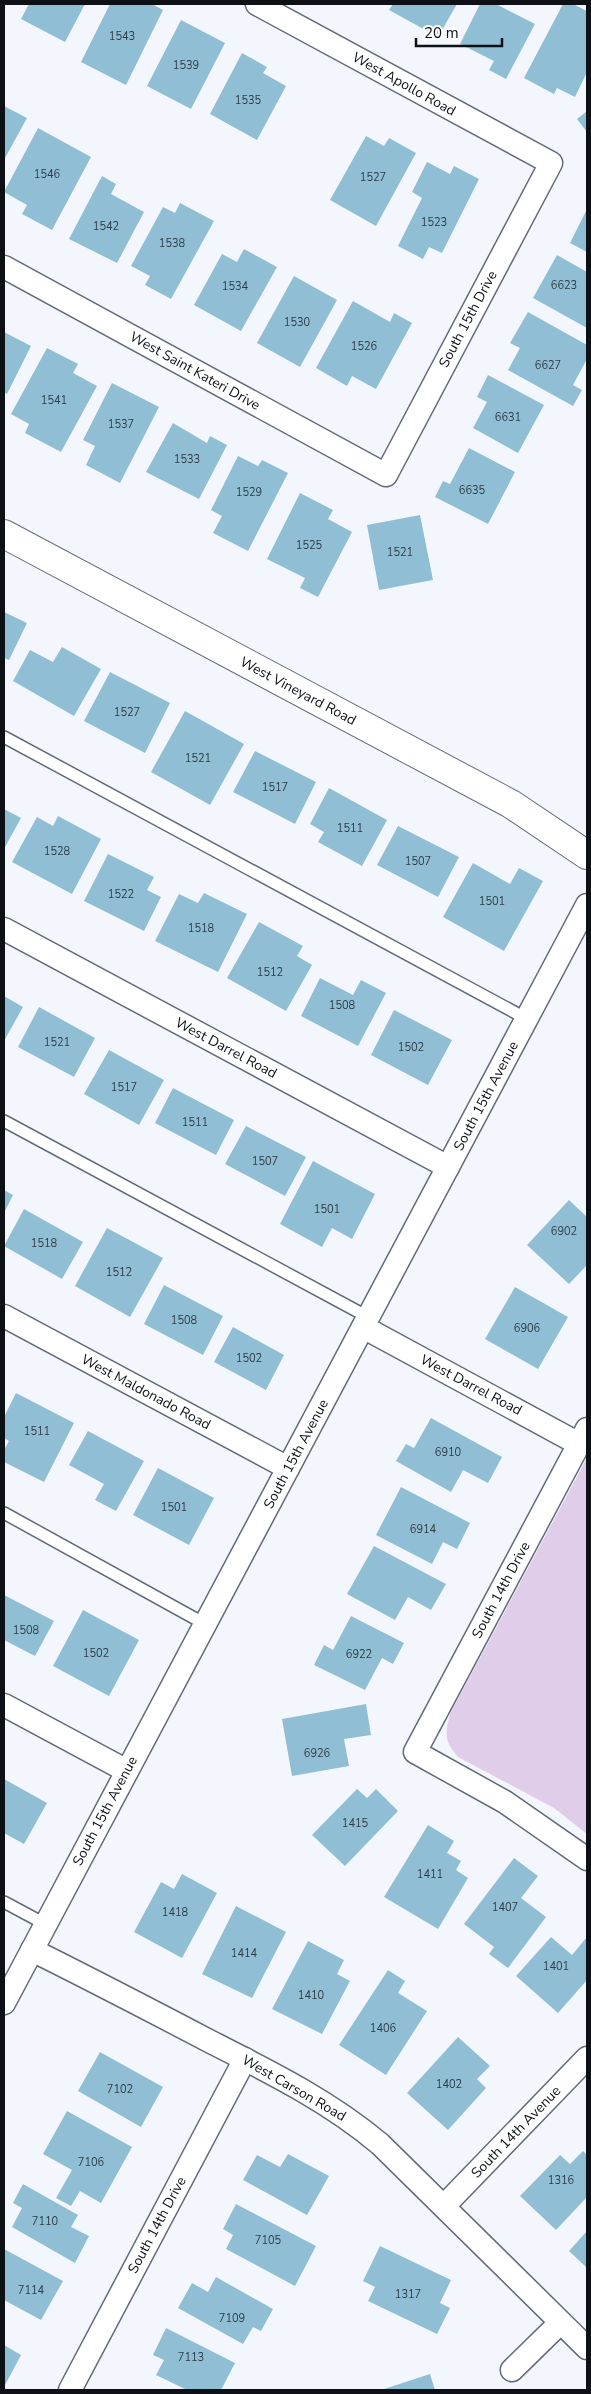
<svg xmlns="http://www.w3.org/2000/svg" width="591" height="2394" font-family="'Nunito Sans',sans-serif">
  <rect width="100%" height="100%" fill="#f3f7fd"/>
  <path fill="#dfcde9" d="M 587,1458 L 587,1834 L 554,1808 L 458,1757 C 444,1741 445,1734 450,1714 Z"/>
  <g fill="#90bfd5">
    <polygon points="29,4 85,4 65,42 21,19"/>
    <polygon points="110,4 152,4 163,10 126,85 81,62"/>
    <polygon points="393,4 457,4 438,37 389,10"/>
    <polygon points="480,4 496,4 535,24 506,79 489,70 494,61 460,44"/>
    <polygon points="563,4 573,4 587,11 587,72 575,97 557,88 554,94 524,78"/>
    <polygon points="181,20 225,43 191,109 147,86"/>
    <polygon points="242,53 267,67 263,73 286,86 257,140 210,114"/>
    <polygon points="4,106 27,118 4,160"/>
    <polygon points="587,111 587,132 577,119"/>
    <polygon points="38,128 91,157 52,230 22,214 27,205 4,192"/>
    <polygon points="366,136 384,146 389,138 416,153 376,226 330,200"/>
    <polygon points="427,162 450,174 454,166 479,179 442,253 429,247 423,259 398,246 422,198 412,192"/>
    <polygon points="102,176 116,184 111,194 144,212 117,263 69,239"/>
    <polygon points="180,203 214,221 171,299 145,285 150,276 131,266 163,207 175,213"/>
    <polygon points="587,209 587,252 570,243"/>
    <polygon points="244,249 277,267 241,331 194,305 222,254 237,262"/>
    <polygon points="557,255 587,272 587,328 533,298"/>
    <polygon points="294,276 337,300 300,367 257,343"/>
    <polygon points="353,301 390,322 394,313 412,323 376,389 352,376 347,386 316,368"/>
    <polygon points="528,312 587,345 587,359 573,385 582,390 573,406 508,370 520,348 510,343"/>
    <polygon points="4,332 31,346 7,394 4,392"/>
    <polygon points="47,348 78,364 73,373 97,386 61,452 25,433 29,424 11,414"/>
    <polygon points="488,375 544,405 518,453 473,428 487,402 477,397"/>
    <polygon points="112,383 159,407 120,483 86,465 95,446 83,440"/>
    <polygon points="173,423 207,443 210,436 227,445 199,499 146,472"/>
    <polygon points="469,448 515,472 488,524 435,497 443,481 450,484"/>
    <polygon points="238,456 258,466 262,460 288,473 248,551 213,533 222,516 211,510"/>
    <polygon points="300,493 333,510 328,519 352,532 318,597 300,588 305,578 267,559"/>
    <polygon points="420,515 433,580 379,590 367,525"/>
    <polygon points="4,612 27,623 9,660 4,658"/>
    <polygon points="62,647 101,669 74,716 13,681 30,650 53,662"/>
    <polygon points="110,672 170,703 145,753 84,721"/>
    <polygon points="185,711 244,744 210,805 151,772"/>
    <polygon points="255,751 316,782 295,824 233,792"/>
    <polygon points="329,788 387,820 362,866 318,842 324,832 310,824"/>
    <polygon points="4,809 21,818 4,849"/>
    <polygon points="58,816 101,839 72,894 12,862 37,817 53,826"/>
    <polygon points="398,826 459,857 438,897 377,865"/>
    <polygon points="108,854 154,877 147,890 161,897 144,931 84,901"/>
    <polygon points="473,863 510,884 519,868 543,881 504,951 443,917"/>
    <polygon points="204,893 247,914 218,972 155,941 179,894 198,903"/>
    <polygon points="259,922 303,946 297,956 312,965 286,1011 227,978"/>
    <polygon points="320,978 353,995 361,980 386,993 358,1046 301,1016"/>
    <polygon points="4,996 23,1007 4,1041"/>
    <polygon points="39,1007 95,1038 74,1077 18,1047"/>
    <polygon points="394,1010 452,1040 428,1085 371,1055"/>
    <polygon points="109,1050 164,1080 139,1125 84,1094"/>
    <polygon points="173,1088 234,1120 216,1155 155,1123"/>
    <polygon points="246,1126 306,1157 285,1196 225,1164"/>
    <polygon points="313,1161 375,1194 352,1239 332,1228 322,1247 280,1224"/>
    <polygon points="4,1190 13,1195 4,1213"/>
    <polygon points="569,1200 587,1217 587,1265 569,1284 527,1245"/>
    <polygon points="24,1209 83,1242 62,1279 4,1246"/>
    <polygon points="107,1228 163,1258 130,1317 75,1286"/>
    <polygon points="164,1285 223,1316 203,1355 144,1324"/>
    <polygon points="515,1287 568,1317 538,1369 485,1339"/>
    <polygon points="233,1327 284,1355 266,1390 214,1362"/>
    <polygon points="16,1393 74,1423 44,1482 4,1462 4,1450 9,1441 4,1438 4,1417"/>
    <polygon points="431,1418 502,1457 488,1483 463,1470 451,1492 396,1461 406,1444 414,1448"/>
    <polygon points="88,1431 144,1461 116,1511 95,1500 104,1484 69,1465"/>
    <polygon points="158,1468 214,1498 189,1545 133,1515"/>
    <polygon points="401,1487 470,1523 457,1549 443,1542 432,1564 376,1535"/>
    <polygon points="374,1546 446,1584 431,1610 408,1597 395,1620 347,1594"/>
    <polygon points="4,1595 54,1621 35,1656 4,1640"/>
    <polygon points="83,1610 139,1640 109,1696 53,1666"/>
    <polygon points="351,1616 404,1643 393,1664 382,1658 365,1690 314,1665 324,1645 333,1650"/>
    <polygon points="366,1704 371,1735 344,1739 349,1766 292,1776 282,1719"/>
    <polygon points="4,1779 47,1803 24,1844 4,1833"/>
    <polygon points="357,1789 367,1798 376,1789 398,1811 345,1866 312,1835"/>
    <polygon points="428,1825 454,1841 447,1853 461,1861 456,1870 468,1878 438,1929 384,1897"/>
    <polygon points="514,1858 538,1876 521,1898 546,1917 508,1968 489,1954 494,1947 464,1924"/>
    <polygon points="182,1874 217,1893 182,1958 134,1932 161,1882 174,1889"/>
    <polygon points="236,1906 286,1932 252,1998 202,1974"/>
    <polygon points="551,1937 572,1955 587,1937 587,1980 558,2013 516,1976"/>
    <polygon points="308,1941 344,1960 337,1974 350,1981 322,2034 272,2009"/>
    <polygon points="388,1970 405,1981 398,1993 427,2011 386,2075 339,2045"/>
    <polygon points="458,2037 490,2066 477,2079 486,2088 448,2130 407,2093"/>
    <polygon points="100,2052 163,2087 141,2127 78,2091"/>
    <polygon points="67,2111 132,2147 101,2203 80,2191 71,2206 56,2198 72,2170 43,2154"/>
    <polygon points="583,2151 587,2155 587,2197 556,2230 520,2196 560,2155 570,2164"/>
    <polygon points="288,2154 329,2176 307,2215 243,2180 257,2155 280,2167"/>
    <polygon points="23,2184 78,2215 71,2227 89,2236 75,2263 12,2227 22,2208 13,2203"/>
    <polygon points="236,2204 316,2246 295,2286 226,2249 233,2235 223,2229"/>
    <polygon points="587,2231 587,2268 569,2251"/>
    <polygon points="380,2246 451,2280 440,2303 450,2308 437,2334 368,2301 375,2287 363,2281"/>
    <polygon points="4,2249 63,2281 41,2320 4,2300"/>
    <polygon points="216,2277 273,2309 261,2331 253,2327 243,2344 178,2308 192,2283 208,2292"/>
    <polygon points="166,2328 235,2363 221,2390 187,2390 156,2375 164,2360 153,2355"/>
    <polygon points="4,2345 21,2355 4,2387"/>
    <polygon points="430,2374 435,2390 381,2390"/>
  </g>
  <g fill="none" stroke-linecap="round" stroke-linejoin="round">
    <g stroke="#626b78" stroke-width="14">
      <g id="service">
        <polyline points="4,737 527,1019"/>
        <polyline points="4,1121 368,1317"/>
        <polyline points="4,1513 205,1624"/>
        <polyline points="4,1902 45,1924"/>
      </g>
    </g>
    <g stroke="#626b78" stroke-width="25">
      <g id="minor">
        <polyline points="4,267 386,475 551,163 257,4"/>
        <polyline points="4,929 448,1167"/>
        <polyline points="4,1316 288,1468"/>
        <polyline points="363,1327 579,1444"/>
        <polyline points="587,1429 415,1752 505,1802 587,1859"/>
        <polyline points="4,1705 127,1771"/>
        <path d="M 32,1950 C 92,1980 152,2011 211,2042 C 270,2072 329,2101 380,2144 L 587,2348"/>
        <polyline points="4,2003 587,905"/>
        <polyline points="444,2206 587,2058"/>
        <polyline points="512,2370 560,2323"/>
        <polyline points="70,2390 245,2059"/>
      </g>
    </g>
    <g stroke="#626b78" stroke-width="30">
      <polyline id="tertiary" points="4,534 511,804 587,855"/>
    </g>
    <use href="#service" stroke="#fff" stroke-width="11"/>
    <use href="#minor" stroke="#fff" stroke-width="22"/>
    <use href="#tertiary" stroke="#fff" stroke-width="28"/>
  </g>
  <g text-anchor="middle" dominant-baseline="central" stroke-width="4" stroke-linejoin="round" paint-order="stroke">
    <g font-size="11" fill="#2e3c46">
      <text x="122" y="36">1543</text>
      <text x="186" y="65">1539</text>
      <text x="248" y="100">1535</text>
      <text x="47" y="174">1546</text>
      <text x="373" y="177">1527</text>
      <text x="434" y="222">1523</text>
      <text x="106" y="226">1542</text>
      <text x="172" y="243">1538</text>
      <text x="564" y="285">6623</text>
      <text x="235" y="286">1534</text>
      <text x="297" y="322">1530</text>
      <text x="364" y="346">1526</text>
      <text x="548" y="365">6627</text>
      <text x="54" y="400">1541</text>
      <text x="508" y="417">6631</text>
      <text x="121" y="424">1537</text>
      <text x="187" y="459">1533</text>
      <text x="472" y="490">6635</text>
      <text x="249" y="492">1529</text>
      <text x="309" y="545">1525</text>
      <text x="400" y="552">1521</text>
      <text x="127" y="712">1527</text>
      <text x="198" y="758">1521</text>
      <text x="275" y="787">1517</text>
      <text x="350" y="828">1511</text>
      <text x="57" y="851">1528</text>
      <text x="418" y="861">1507</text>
      <text x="121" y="894">1522</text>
      <text x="492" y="901">1501</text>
      <text x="201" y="928">1518</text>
      <text x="270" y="972">1512</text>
      <text x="342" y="1005">1508</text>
      <text x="57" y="1042">1521</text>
      <text x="411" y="1047">1502</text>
      <text x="124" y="1087">1517</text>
      <text x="195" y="1122">1511</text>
      <text x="265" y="1161">1507</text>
      <text x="327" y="1209">1501</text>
      <text x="564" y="1231">6902</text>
      <text x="44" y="1243">1518</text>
      <text x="119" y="1272">1512</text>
      <text x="184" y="1320">1508</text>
      <text x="527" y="1328">6906</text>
      <text x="249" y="1358">1502</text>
      <text x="37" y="1431">1511</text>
      <text x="448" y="1452">6910</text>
      <text x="174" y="1507">1501</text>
      <text x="423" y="1529">6914</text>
      <text x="26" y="1630">1508</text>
      <text x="96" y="1653">1502</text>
      <text x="359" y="1654">6922</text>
      <text x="317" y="1753">6926</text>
      <text x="355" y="1823">1415</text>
      <text x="430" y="1874">1411</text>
      <text x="505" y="1907">1407</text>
      <text x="175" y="1912">1418</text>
      <text x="244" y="1953">1414</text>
      <text x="556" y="1966">1401</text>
      <text x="311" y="1995">1410</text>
      <text x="383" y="2028">1406</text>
      <text x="449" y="2084">1402</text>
      <text x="120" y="2089">7102</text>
      <text x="91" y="2162">7106</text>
      <text x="561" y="2180">1316</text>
      <text x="45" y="2221">7110</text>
      <text x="268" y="2240">7105</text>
      <text x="31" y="2290">7114</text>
      <text x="408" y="2294">1317</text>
      <text x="232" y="2318">7109</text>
      <text x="191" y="2357">7113</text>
    </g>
    <g font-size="14" fill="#0d1116" stroke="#fff">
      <text transform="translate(404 84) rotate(29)">West Apollo Road</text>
      <text transform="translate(468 319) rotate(-62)">South 15th Drive</text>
      <text transform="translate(195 371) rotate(29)">West Saint Kateri Drive</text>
      <text transform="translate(298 691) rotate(28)">West Vineyard Road</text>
      <text transform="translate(226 1048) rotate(28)">West Darrel Road</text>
      <text transform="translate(486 1096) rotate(-62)">South 15th Avenue</text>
      <text transform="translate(471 1385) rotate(28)">West Darrel Road</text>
      <text transform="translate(146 1392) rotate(28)">West Maldonado Road</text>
      <text transform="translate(296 1454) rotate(-62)">South 15th Avenue</text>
      <text transform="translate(501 1590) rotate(-62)">South 14th Drive</text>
      <text transform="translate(105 1811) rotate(-62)">South 15th Avenue</text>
      <text transform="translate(294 2088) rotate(30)">West Carson Road</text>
      <text transform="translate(516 2132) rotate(-46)">South 14th Avenue</text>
      <text transform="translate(157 2225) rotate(-62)">South 14th Drive</text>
    </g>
  </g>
  <rect width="591" height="2394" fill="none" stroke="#0d1116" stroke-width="10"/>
  <path d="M416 38v8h86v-8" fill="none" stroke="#0d1116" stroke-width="2.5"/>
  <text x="424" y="38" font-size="15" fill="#0d1116" stroke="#ffffff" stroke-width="4" paint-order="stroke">20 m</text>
</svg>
